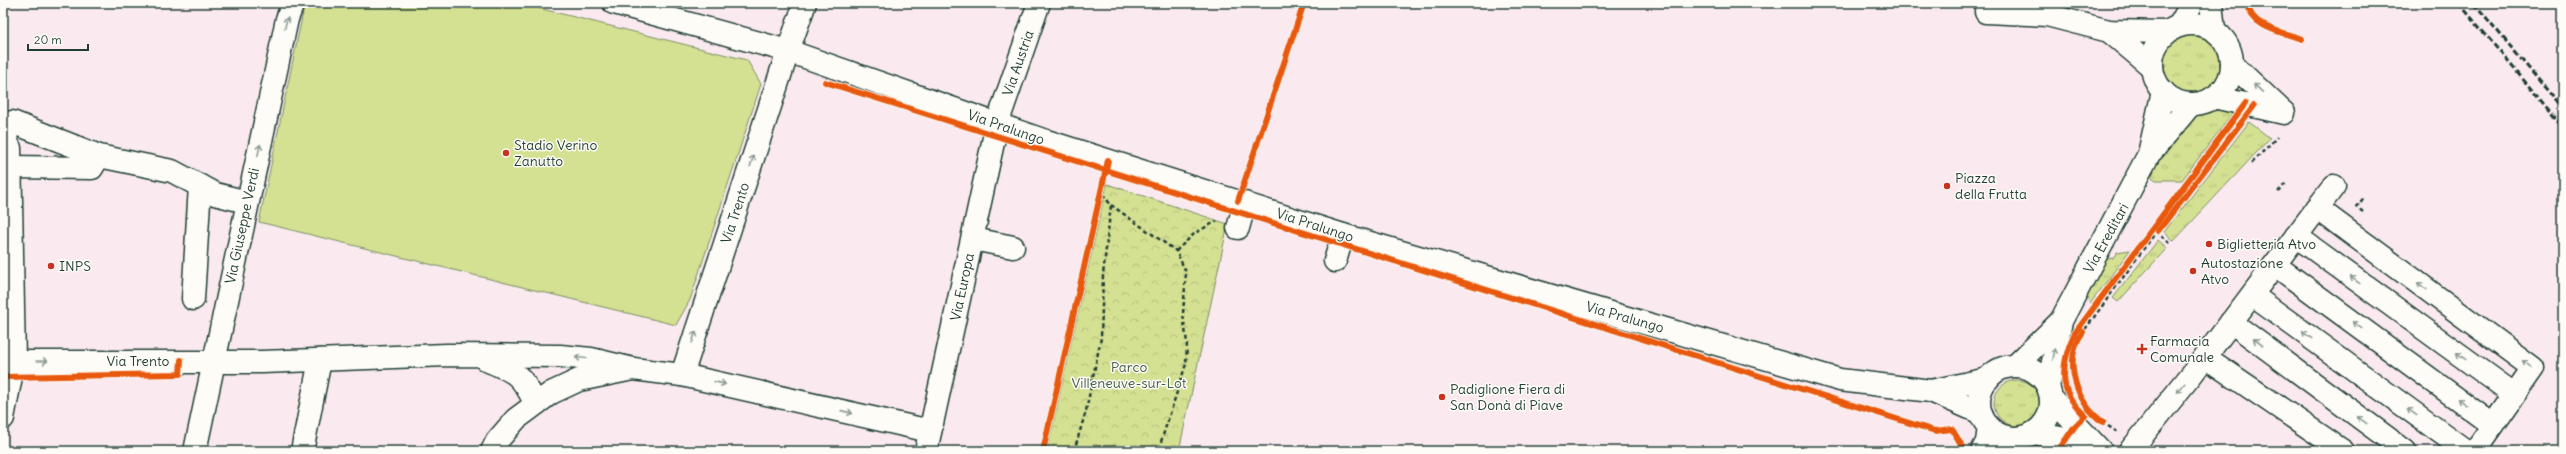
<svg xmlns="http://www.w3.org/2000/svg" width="2566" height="454" font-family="Delius,sans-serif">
  <defs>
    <pattern id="grass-tufts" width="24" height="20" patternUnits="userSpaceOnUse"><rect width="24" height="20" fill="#d4e092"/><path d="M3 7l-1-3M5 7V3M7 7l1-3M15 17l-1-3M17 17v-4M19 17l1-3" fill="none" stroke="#b6c17e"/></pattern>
    <pattern id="park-crowns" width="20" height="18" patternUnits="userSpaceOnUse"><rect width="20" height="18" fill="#d4e092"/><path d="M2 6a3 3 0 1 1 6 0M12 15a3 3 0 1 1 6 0" fill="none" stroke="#b6c17e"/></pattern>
  </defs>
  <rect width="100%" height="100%" fill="#faeaf0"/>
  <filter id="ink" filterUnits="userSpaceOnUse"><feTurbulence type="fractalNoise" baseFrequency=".025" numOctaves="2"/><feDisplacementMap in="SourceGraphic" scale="8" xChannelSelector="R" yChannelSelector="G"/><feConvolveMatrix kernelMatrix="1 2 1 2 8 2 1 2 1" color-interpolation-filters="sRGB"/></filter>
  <g filter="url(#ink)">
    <g fill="url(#grass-tufts)" stroke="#7a8e63">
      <circle cx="2193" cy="65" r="30"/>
      <polygon points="2218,110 2233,113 2182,180 2156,180 2150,176 2167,144 2189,117"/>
      <polygon points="2249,122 2270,138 2174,241 2164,232"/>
      <polygon points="2158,240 2167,248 2118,302 2113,298"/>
      <polygon points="2130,250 2090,304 2087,294 2102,260 2113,258 2117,252"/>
      <circle cx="2017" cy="403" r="23"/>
    </g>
    <polygon fill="url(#park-crowns)" stroke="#7a8e63" points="1107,184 1228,224 1179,451 1047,451"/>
    <polygon fill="#d4e092" stroke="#7a8e63" points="305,3 518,3 747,60 761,84 690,300 676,325 259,222"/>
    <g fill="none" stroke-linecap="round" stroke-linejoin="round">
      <g stroke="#1f3d34" stroke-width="25">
        <g id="minor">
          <polyline points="614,3 788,51 1040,139 1343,235 1840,380 1931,391 1981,413"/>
          <polyline points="2211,3 2214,30"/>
          <polyline points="1986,12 2047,15 2109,31 2167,32"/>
          <circle cx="2192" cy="64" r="40"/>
          <polyline points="2179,26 2192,3"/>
          <polyline points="2109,31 2152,67"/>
          <polyline points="2232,64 2283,112"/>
          <polyline points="2214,97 2284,113"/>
          <polyline points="2153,150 2191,104"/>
          <polyline points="10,167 92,168 99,156"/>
          <polyline points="2317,208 2533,368 2475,451"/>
          <polyline points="1238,228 1245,203"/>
          <polyline points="2296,236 2515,395"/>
          <polyline points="973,239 1013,247"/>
          <polyline points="1335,261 1343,235"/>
          <polyline points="2275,265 2493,425"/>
          <polyline points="2252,295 2466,451"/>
          <polyline points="193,299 200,186"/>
          <polyline points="2231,322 2405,451"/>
          <polyline points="2205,357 2343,451"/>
          <path d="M 486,360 C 514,371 522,374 535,403"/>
          <polyline points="3,362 262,362 447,355 560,356 591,359 633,369"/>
          <polyline points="2015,366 2061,321"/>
          <circle cx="2015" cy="402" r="36"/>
          <polyline points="682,375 788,51 805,3"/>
          <polyline points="2048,387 2061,321 2149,154 2163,91"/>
          <polyline points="1931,391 1988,379"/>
          <polyline points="2051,398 2101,451"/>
          <polyline points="3,418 14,361 10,148 5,138 12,122 99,156 172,171 215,194 247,202"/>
          <polyline points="2033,433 2066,439 2097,450"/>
          <polyline points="195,451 287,19 293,3"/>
          <polyline points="302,451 320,360"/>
          <polyline points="492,451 497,441 516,419 551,393 579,380 633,369 682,375 930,431"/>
          <polyline points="926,451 997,124 1039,3"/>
          <polyline points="1982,451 1987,442 1989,427"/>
          <polyline points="2130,451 2192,374 2334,186"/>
        </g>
      </g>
      <g stroke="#1f3d34" stroke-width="2.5" stroke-dasharray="4 3" stroke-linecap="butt">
        <polyline points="2252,163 2277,137"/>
        <polyline points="2278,192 2286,183"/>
        <polyline points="1111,205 1176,251 1186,272 1183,314 1187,343 1186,364 1158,451"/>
        <polyline points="2363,212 2357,207 2364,197"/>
        <polyline points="2156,232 2171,244"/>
        <polyline points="1176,251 1195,233 1217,221"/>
        <polyline points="2081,335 2156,232 2241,124"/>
        <polyline points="2073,375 2079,395"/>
        <polyline points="2108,426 2119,433"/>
        <polyline points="1074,451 1086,411 1101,338 1103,275 1111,205 1101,192"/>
      </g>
      <use href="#minor" stroke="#fdfcf7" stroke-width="22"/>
      <g stroke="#1f3d34" stroke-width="3" stroke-dasharray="6 3" stroke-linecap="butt">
        <polyline points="2459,3 2563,127"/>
        <polyline points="2474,3 2563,109"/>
      </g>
      <g stroke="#fdfcf7" stroke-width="8">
        <g id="cycleway">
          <path d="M 2247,3 C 2251,28 2282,32 2302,39"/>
          <polyline points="825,82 1935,431 1952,429 1965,451"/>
          <polyline points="1238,201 1304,3"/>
          <polyline points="2158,231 2254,106"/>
          <path d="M 2083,332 C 2062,360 2076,404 2103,422"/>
          <polyline points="3,377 180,374 181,360"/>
          <polyline points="1043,451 1108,160"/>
          <path d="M 2058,451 L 2075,426 L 2085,416 C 2078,408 2070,401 2067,391 C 2060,374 2067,348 2075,333 L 2245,104"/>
        </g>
      </g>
      <use href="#cycleway" stroke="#e8590c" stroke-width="6"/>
    </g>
    <defs><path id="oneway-shaft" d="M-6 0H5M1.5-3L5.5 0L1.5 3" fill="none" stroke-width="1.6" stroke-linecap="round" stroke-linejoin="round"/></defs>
    <g stroke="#8e9c96">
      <use href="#oneway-shaft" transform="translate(286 23) rotate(-76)"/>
      <use href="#oneway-shaft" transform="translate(2258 88) rotate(-137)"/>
      <use href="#oneway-shaft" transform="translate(259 150) rotate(-78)"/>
      <use href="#oneway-shaft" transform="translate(752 161) rotate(-72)"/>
      <use href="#oneway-shaft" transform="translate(2355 280) rotate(-144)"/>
      <use href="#oneway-shaft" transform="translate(2422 286) rotate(-144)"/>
      <use href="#oneway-shaft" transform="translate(2357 325) rotate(-144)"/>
      <use href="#oneway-shaft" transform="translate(2307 335) rotate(-144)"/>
      <use href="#oneway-shaft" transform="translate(694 337) rotate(-72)"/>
      <use href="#oneway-shaft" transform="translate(2258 342) rotate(-143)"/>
      <use href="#oneway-shaft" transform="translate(2054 354) rotate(-80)"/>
      <use href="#oneway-shaft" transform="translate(2461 356) rotate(-144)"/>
      <use href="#oneway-shaft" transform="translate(581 358) rotate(-175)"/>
      <use href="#oneway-shaft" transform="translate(42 361)"/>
      <use href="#oneway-shaft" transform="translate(2527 364) rotate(-144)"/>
      <use href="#oneway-shaft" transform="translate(720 383) rotate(13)"/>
      <use href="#oneway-shaft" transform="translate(2181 388) rotate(129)"/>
      <use href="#oneway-shaft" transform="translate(2462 402) rotate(-144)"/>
      <use href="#oneway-shaft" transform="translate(847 412) rotate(13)"/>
      <use href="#oneway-shaft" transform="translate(2412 412) rotate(-144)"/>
      <use href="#oneway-shaft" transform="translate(2362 420) rotate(-144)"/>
    </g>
  </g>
  <g fill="#c8321e" stroke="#fdfcf7" stroke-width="1.5">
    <circle cx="506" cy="153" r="4"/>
    <circle cx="1947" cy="186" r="4"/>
    <circle cx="2209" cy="244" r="4"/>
    <circle cx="51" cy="266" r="4"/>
    <circle cx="2193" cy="271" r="4"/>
    <path d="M2140 343h4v4h4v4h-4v4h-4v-4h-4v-4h4z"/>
    <circle cx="1442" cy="397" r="4"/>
  </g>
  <g text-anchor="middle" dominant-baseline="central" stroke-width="3" stroke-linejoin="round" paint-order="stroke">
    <g font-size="14" fill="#1f3d34" stroke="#fdfcf7">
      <text transform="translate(1018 63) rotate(-71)">Via Austria</text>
      <text transform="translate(1006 127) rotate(19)">Via Pralungo</text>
      <text transform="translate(735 213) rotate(-72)">Via Trento</text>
      <text transform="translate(1315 225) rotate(18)">Via Pralungo</text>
      <text transform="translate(242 226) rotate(-78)">Via Giuseppe Verdi</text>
      <text transform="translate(2106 238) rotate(-61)">Via Ereditari</text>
      <text transform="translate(962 287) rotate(-78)">Via Europa</text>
      <text transform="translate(1625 317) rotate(16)">Via Pralungo</text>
      <text x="138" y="361">Via Trento</text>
    </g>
    <g font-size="14" fill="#1f3d34" stroke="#fdfcf7" text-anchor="start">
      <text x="514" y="145">Stadio Verino<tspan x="514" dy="16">Zanutto</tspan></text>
      <text x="1955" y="178">Piazza<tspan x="1955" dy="16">della Frutta</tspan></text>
      <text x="2217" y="244">Biglietteria Atvo</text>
      <text x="2201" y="263">Autostazione<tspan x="2201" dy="16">Atvo</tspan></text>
      <text x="59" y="266">INPS</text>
      <text x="2150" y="341">Farmacia<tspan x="2150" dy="16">Comunale</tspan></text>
      <text x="1450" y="389">Padiglione Fiera di<tspan x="1450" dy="16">San Donà di Piave</tspan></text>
    </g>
    <g font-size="14" fill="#435e47" stroke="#fdfcf7">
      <text x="1129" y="367">Parco<tspan x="1129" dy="16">Villeneuve-sur-Lot</tspan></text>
    </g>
  </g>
  <rect width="2566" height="454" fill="none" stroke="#fdfcf7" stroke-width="16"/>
  <rect x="8" y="8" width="2550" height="438" fill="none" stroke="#1f3d34" stroke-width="1.5" filter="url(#ink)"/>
  <path d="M28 44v6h60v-6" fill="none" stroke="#1f3d34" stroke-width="2"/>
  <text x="34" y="44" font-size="12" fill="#1f3d34" stroke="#fdfcf7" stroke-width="3" paint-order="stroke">20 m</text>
</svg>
